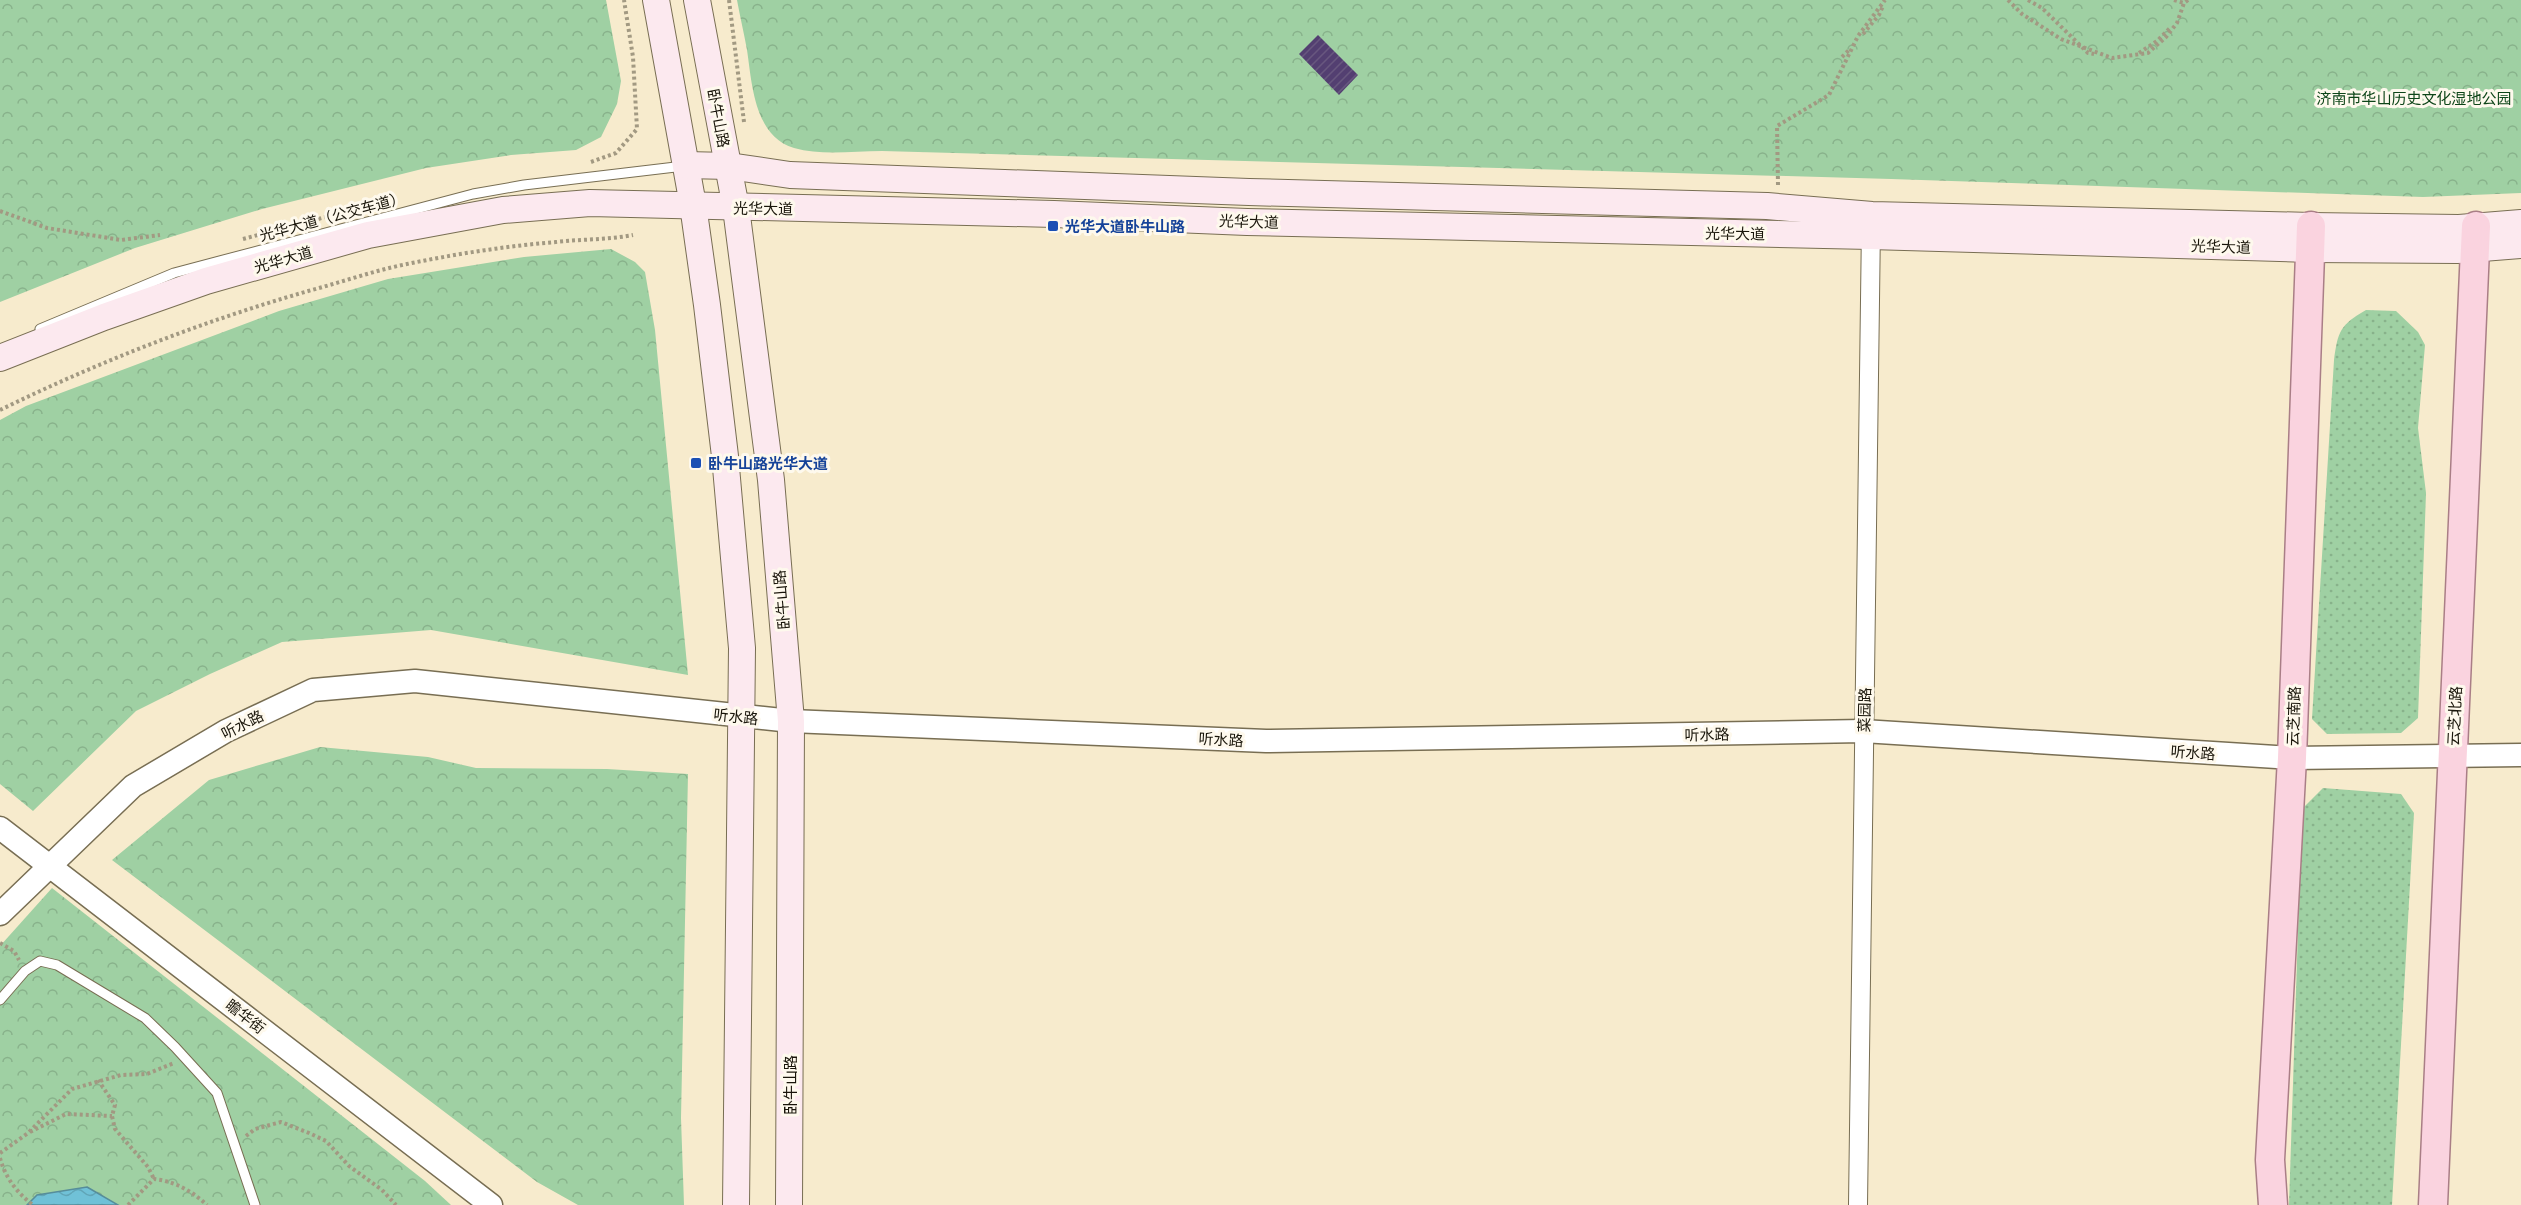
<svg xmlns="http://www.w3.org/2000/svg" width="2521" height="1205" font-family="'Noto Sans','Noto Sans SC',sans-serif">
  <defs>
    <pattern id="park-crowns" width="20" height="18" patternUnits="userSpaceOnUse" patternTransform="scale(1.5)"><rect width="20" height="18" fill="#9fd0a3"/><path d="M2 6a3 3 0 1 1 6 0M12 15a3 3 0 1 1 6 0" fill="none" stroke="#88b28b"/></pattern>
    <pattern id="garden-dots" width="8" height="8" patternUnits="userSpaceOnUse" patternTransform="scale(1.5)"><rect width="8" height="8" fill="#9fd0a3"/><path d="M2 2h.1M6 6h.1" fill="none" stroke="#88b28b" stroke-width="1.8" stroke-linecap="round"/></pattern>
    <pattern id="water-waves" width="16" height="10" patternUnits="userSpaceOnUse" patternTransform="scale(1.5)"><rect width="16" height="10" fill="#70c1d7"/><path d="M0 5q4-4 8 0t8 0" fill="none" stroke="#60a5b7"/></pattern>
    <pattern id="building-hatch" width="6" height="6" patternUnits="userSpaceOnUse" patternTransform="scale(1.5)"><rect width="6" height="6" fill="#533f71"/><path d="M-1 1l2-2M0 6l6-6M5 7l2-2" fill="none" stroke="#68577f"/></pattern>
  </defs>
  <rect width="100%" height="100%" fill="#f7ebcd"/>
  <g fill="url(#park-crowns)">
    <polygon points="0,0 606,0 621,81 617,104 601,137 576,150 511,155 426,168 262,209 135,248 0,302"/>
    <path d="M 737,0 L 2521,0 L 2521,193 L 2423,197 L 1891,179 L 882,151 C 853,151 822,156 794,148 C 754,136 752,83 747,50 C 744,33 740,17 737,0 Z"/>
    <polygon points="611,249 635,262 645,272 655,330 688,675 431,630 282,642 210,674 136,711 33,811 0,784 0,420 26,406 279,311 388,279 524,257"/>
    <polygon points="320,747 428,757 476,768 607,769 688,774 681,1118 684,1205 578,1205 537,1182 112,860 209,780"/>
    <polygon points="52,888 425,1181 451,1205 0,1205 0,946"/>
  </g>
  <g fill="url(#garden-dots)">
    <path d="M 2366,310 L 2396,311 L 2418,332 L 2425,345 L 2418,428 L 2426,493 L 2418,718 L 2401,733 L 2327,734 L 2312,719 L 2334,360 C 2338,331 2340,325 2366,310 Z"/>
    <polygon points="2323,788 2401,794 2414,813 2392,1205 2289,1205 2302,809"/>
  </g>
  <polygon fill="url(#water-waves)" stroke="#568d9a" stroke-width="1.5" points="87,1187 118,1205 27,1205 37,1195"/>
  <polygon fill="url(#building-hatch)" points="1318,35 1358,75 1339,95 1299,54"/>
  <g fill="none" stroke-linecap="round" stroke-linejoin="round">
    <g stroke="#786e53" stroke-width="11">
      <g id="service">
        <polyline points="40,329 174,273 473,194 524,185 684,166"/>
        <polyline points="0,1000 25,971 40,961 57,965 145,1018 175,1047 217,1093 255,1205"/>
      </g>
    </g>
    <g stroke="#786e53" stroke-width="20">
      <polyline id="minor" points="1858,1205 1871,225"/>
    </g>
    <g stroke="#786e53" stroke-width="25">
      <g id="tertiary">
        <polyline points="0,828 491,1205"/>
        <polyline points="0,914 133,786 226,731 313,690 415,681 791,721 1266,741 1863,731 2292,758 2521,755"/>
      </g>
    </g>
    <g stroke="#786e53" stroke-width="28">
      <g id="secondary">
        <polyline points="656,0 693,205 707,305 725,456 742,648 736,1205"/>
        <polyline points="697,0 736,208 771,480 791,721 789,1205"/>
        <polyline points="686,165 729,166 790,175 1249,192 1767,206 1872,215 2311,226 2459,228 2521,223"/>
        <polyline points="0,358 104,317 206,281 368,235 503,210 590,203 1054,214 1247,222 1870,236 2310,249 2457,250 2521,245"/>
      </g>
    </g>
    <g stroke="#a97e86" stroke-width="31">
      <g id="primary">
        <polyline points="2273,1205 2270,1160 2292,758 2311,226"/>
        <polyline points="2433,1205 2476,226"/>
      </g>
    </g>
    <g stroke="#a29982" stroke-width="4" stroke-dasharray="3 3" stroke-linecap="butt">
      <polyline points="729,0 744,122"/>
      <polyline points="2008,0 2022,14 2061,39 2112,58 2148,53 2166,37 2177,23 2184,3 2188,0"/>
      <polyline points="2028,0 2042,8 2088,53 2094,54"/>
      <polyline points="2174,0 2184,3"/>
      <polyline points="1863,34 1879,15 1883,6"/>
      <polyline points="2139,53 2157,41 2170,28"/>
      <polyline points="1842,57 1850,49"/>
      <polyline points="591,162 616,153 637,129 633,57 624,0"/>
      <polyline points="1778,185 1777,126 1829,95 1858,36 1885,0"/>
      <polyline points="0,211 47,228 121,240 160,235"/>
      <polyline points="243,239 337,214"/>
      <path d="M 0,410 C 103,360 208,319 319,288 C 348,280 377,270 407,264 C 456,254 506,246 556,242 C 582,239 607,240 633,235"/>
      <polyline points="0,943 14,951 19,960"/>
      <polyline points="98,1080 115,1105 112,1116 115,1129 148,1167 154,1179"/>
      <polyline points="30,1132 66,1114 112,1116"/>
      <polyline points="246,1136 255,1129 281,1122 309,1133 326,1141 349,1166 382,1190 396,1205"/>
      <polyline points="0,1153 28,1133 72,1089 121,1075 147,1074 174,1063"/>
      <path d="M 0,1158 C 5,1177 17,1193 33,1205"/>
      <path d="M 128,1205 L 154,1179 C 174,1181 192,1191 207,1205"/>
    </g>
    <use href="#service" stroke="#fff" stroke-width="9"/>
    <use href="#minor" stroke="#fff" stroke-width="18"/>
    <use href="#tertiary" stroke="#fff" stroke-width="22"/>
    <use href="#secondary" stroke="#fce9ef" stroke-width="26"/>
    <use href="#primary" stroke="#fad3df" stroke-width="28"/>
  </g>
  <g fill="#1a4fb4" stroke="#fef9ed" stroke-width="2">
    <rect x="1047" y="220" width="12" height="12" rx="3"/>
    <rect x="690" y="457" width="12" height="12" rx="3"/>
  </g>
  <g text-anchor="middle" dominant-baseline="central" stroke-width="6" stroke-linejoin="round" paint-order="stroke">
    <g font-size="15" fill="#0d4518" stroke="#fef9ed">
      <text x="2414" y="98">济南市华山历史文化湿地公园</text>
    </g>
    <g font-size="15" fill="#19150a" stroke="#fef9ed">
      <text transform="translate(719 118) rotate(79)">卧牛山路</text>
      <text transform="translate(763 208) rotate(1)">光华大道</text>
      <text transform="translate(332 216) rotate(-15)">光华大道（公交车道）</text>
      <text transform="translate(1249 221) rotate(2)">光华大道</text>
      <text transform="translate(1735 233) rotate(1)">光华大道</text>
      <text transform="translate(2221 246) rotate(2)">光华大道</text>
      <text transform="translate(283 259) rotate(-16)">光华大道</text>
      <text transform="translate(781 600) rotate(-95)">卧牛山路</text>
      <text transform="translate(1864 710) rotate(-89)">菜园路</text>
      <text transform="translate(736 716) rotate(6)">听水路</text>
      <text transform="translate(2293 716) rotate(-88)">云芝南路</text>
      <text transform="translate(2454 716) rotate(-87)">云芝北路</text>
      <text transform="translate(242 724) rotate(-27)">听水路</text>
      <text transform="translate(1707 734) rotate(-1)">听水路</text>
      <text transform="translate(1221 739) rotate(3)">听水路</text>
      <text transform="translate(2193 752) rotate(4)">听水路</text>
      <text transform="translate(246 1016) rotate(38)">瞻华街</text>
      <text transform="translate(790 1085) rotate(-90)">卧牛山路</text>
    </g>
    <g font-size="15" font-weight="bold" fill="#164399" stroke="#fef9ed" text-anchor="start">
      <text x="1065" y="226">光华大道卧牛山路</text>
      <text x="708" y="463">卧牛山路光华大道</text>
    </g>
  </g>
</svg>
